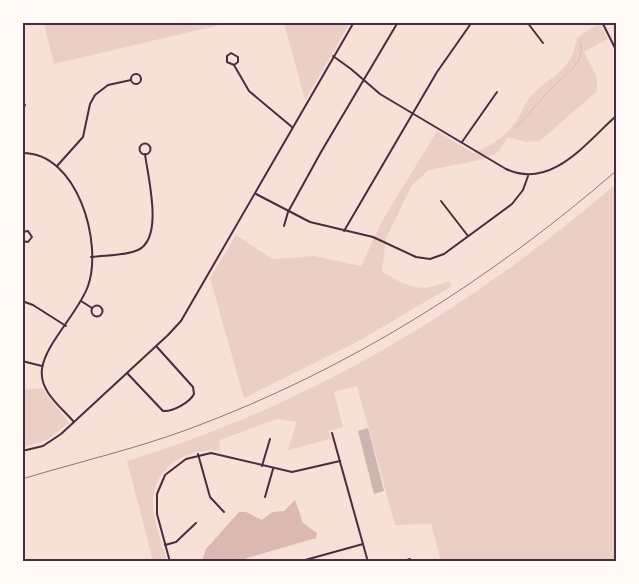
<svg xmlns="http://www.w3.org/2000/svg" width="639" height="584" font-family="'Sofia Sans Condensed',sans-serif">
  <rect width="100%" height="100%" fill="#f7e1d7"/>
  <g fill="#ebcfc5">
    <polygon points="44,23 44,22 228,23 54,64"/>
    <polygon points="284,23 350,23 305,100"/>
    <path d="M 599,23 L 608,39 L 584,52 L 597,77 L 597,91 L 540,141 L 526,142 L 508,137 L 498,152 L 485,159 L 429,170 L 412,185 L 386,238 L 382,272 C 410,287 417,294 448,281 L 452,286 L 357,342 L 244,398 L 210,278 L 236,235 L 272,259 L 314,256 L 361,266 L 382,221 L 437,131 L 473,153 C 494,144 505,137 518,118 C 523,110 526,100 533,94 C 554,73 571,72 577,38 Z"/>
    <path d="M 616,184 L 616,561 L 441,561 L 431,524 L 395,525 L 357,386 L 334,392 L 343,427 L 329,431 L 331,439 L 288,450 L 297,422 L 277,419 L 220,440 L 219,451 C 186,447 152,468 153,505 C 154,524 162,543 167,561 L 153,561 L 127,461 C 313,404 469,309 616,184 Z"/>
    <polygon points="42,388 69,423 47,440 23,447 23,390"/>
  </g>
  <polygon fill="#dcb8b0" points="295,500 303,523 317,533 316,538 244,559 202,561 206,549 239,512 246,512 262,520 272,512 284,511"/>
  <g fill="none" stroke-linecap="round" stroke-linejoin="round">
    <path stroke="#dcb8b0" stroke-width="1" d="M 514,129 C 528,116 538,102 551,89 C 561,78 588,61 580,43"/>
  </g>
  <polygon fill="#ccb4b1" points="368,428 384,491 374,494 358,431"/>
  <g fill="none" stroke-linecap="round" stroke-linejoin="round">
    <g stroke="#4a2c40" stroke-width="2">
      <polyline points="527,22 543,43"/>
      <polyline points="602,22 616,50"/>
      <path d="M 333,56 L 351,69 L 380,94 L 506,169 C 551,190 586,143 616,116"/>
      <polyline points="234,65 238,62 238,57 231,53 227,56 227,62 234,65 249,91 292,127"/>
      <circle cx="136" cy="79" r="5"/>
      <polyline points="22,101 25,105 22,110"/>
      <polyline points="462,142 497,92"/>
      <circle cx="145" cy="149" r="5.5"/>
      <path d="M 22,153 C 78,152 103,244 88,286 C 79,312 45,344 42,369 C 39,391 61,407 74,422"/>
      <polyline points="57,166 83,137 90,104 95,95 108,85 131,80"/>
      <polyline points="256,194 310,222 373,237 416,257 430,259 444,254 512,204 523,190 528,176"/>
      <polyline points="441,201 468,236"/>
      <polyline points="284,226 288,212 321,152 398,22"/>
      <polyline points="344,231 437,72 472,22"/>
      <polyline points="22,232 28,231 32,237 28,242 22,241"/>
      <path d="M 91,257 C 106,255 125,256 138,250 C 164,238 148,178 145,154"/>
      <polyline points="22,301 33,305 66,326"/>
      <polyline points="81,301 92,308"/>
      <circle cx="97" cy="311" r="5.5"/>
      <polyline points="22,361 42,366"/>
      <path d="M 127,373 L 163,411 C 173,412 190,402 194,394 L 193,387 L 157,347"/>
      <polyline points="332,433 368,562"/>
      <polyline points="22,451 43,446 61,434 168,335 181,321 354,22"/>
      <polyline points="198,454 210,497 224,512"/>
      <polyline points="262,466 270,439"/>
      <polyline points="265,497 273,469"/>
      <polyline points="165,545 176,542 196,523"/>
      <polyline points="170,562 157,514 157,494 165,475 186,459 211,453 292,472 340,461"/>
      <polyline points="298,562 363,544"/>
      <polyline points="401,562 410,559"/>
    </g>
    <path stroke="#8f747c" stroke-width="1" d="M 22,479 C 78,462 135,449 189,429 C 348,370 489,281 616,171"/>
  </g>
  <rect width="639" height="584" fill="none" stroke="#fffaf5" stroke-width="48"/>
  <rect x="24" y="24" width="591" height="536" fill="none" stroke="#4a2c40" stroke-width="2"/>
</svg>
